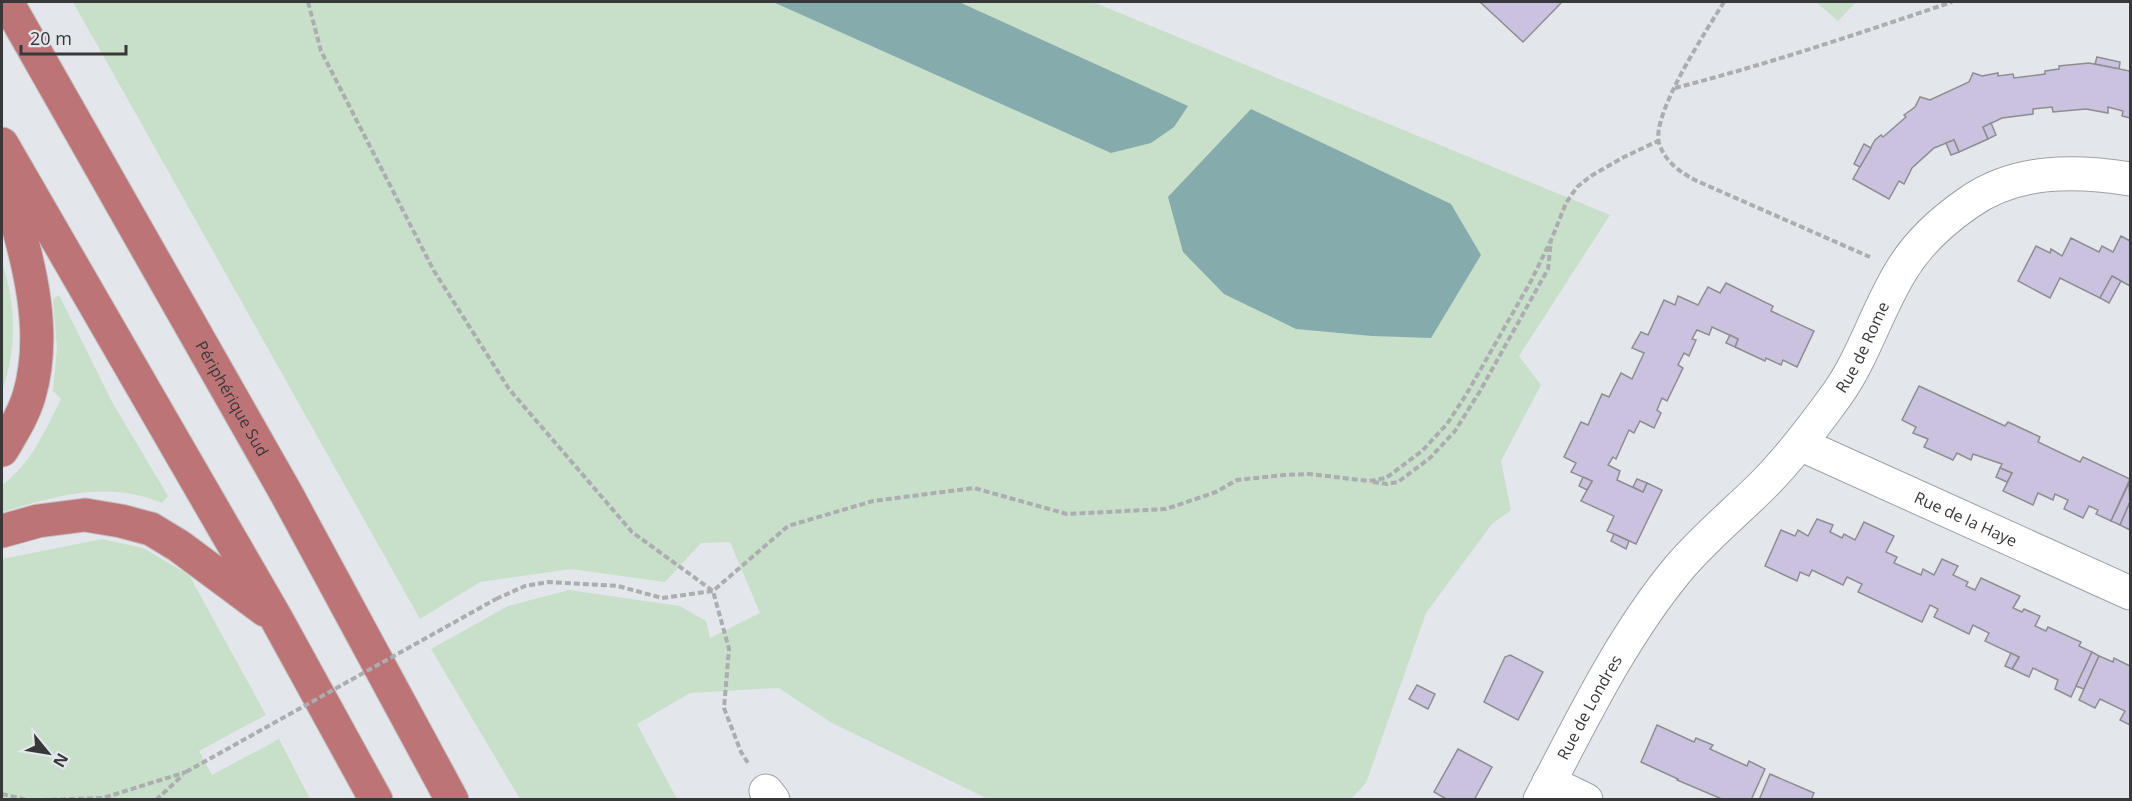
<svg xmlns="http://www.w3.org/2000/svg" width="2132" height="801" font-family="'Open Sans',sans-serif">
  <rect width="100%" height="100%" fill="#e3e6ea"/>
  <g fill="#c8e0ca">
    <polygon points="73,2 1093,2 1610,215 1519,356 1541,385 1501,461 1511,510 1492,524 1426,613 1366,783 1351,799 988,799 832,723 779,688 690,693 637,724 677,799 520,799 431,649 508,606 569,590 680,606 706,621 710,638 760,613 730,542 701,543 665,582 571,569 480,582 420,619"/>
    <polygon points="1816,2 1856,2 1838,21"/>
    <path d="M 2,262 C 16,304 17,350 2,391 Z"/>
    <path d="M 59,295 L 112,402 L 168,496 L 162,503 C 108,480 56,496 2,512 L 2,485 C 31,464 45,431 61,399 L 53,391 L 57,348 L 53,299 Z"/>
    <polygon points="102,539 143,548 189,575 266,715 199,751 212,775 279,739 310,799 2,799 2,559"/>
  </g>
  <g fill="#86abad">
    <polygon points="773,2 959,2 1188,106 1174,127 1151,143 1111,153"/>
    <polygon points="1251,109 1451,204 1481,255 1431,338 1372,336 1296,329 1224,294 1183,252 1168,197"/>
  </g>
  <g fill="#cac2de" stroke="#8e8d91" stroke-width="1.5">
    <polygon points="1480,2 1562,2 1523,42"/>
    <polygon points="2097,57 2120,62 2119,69 2095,64"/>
    <polygon points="2089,63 2130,71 2130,118 2122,116 2123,111 2108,107 2108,113 2086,109 2053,112 2052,107 2033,109 2033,114 2002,118 1983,127 1988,139 1959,152 1954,140 1934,148 1912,168 1904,184 1899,181 1889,199 1853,179 1875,140 1881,135 1883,137 1906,117 1904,115 1915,107 1920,97 1930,100 1969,82 1973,73 1982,76 1998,73 1998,76 2013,74 2014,78 2045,74 2045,71 2059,69 2059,66"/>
    <polygon points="1991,123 1996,135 1988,139 1983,127"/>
    <polygon points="1954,140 1959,152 1951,155 1946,143"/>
    <polygon points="1864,144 1871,148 1860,167 1854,164"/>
    <polygon points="2121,236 2130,241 2130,286 2112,276 2100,298 2060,278 2050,298 2018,281 2036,246 2050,253 2051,249 2062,256 2071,238 2099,252 2102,246 2113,252"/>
    <polygon points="2112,276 2121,281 2109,303 2100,298"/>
    <polygon points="1726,283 1773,306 1771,311 1814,331 1797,367 1783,360 1781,365 1766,358 1765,361 1735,347 1738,339 1712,327 1709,335 1697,330 1692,339 1696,340 1689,356 1684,353 1678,365 1683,368 1667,401 1662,398 1657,410 1661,413 1654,428 1640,421 1634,433 1629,430 1616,459 1613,457 1608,465 1620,471 1617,480 1643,492 1647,483 1662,490 1636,544 1607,531 1614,516 1581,501 1592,481 1571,472 1576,463 1564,457 1581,422 1588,425 1602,394 1609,397 1621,373 1632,379 1644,353 1632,348 1641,332 1648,335 1664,300 1675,305 1678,296 1698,305 1708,287 1720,293"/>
    <polygon points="1730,335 1738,339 1735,347 1726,343"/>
    <polygon points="1919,386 2005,426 2008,422 2040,437 2038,442 2080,462 2083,457 2130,479 2111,521 2096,514 2098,510 2089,506 2083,518 2064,509 2068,500 2055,494 2053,500 2038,493 2033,505 2003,491 2012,473 2000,468 2002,464 1973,454 1971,460 1957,453 1953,460 1924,447 1928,439 1913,433 1916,427 1902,420"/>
    <polygon points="2000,468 2012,473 2007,482 1996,477"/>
    <polygon points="1583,477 1592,481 1587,490 1579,486"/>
    <polygon points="1637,479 1647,483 1643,492 1633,487"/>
    <polygon points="2129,483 2130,502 2120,525 2111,521"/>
    <polygon points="2130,502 2130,530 2120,525"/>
    <polygon points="1817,519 1833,525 1830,532 1842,538 1844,534 1855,540 1864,522 1894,536 1886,552 1897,557 1894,563 1921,575 1923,569 1934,575 1942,559 1958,566 1953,575 1968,582 1966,586 1975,590 1981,578 2020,596 2013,608 2022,612 2024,609 2040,616 2035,626 2046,631 2048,627 2081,642 2079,646 2092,652 2071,697 2055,689 2058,680 2033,668 2029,677 2012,669 2019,657 1985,641 1989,633 1973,625 1969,634 1934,617 1938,609 1930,605 1922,622 1858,592 1862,584 1847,577 1843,585 1812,570 1809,576 1800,572 1797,581 1765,566 1781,530 1795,536 1798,530 1808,536"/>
    <polygon points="1614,534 1629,541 1626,549 1611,541"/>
    <polygon points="2092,652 2099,656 2084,689 2076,686"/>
    <polygon points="2011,653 2019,657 2012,669 2005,666"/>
    <polygon points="1510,655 1543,672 1518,720 1484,702 1505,657"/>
    <polygon points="2099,656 2113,662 2114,658 2130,666 2130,725 2120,720 2125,711 2100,699 2095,708 2079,700"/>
    <polygon points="1417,685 1435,694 1428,709 1409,699"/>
    <polygon points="1657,725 1694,742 1696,738 1713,745 1710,749 1747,766 1749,761 1765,769 1751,800 1724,800 1677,780 1678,779 1641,762"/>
    <polygon points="1458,749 1492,767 1474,800 1448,800 1434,792"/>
    <polygon points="1770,774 1814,793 1811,800 1759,800"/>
  </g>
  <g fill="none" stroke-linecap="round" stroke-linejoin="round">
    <g stroke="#9ea0a4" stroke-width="35">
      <g id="minor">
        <path id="s1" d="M 1800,444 L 2130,593"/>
        <polyline points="1549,782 1586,800"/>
        <polyline points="766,791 773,800"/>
        <path id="s2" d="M 1540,800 C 1582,720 1621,638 1678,569 C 1704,538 1735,513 1763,485 C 1791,457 1815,425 1838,393 C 1864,356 1877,310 1901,271 C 1917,244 1942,221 1968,203 C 2016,169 2075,170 2130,179"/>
      </g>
    </g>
    <g stroke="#c3c3c4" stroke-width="35">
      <g id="highway">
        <path id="s3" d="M 7,2 L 286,493 L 452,800"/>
        <polyline points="2,144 276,618 376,800"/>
        <path d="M 2,170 C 22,242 51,322 29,396 C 23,416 12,433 2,450"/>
        <polyline points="2,531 38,521 85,515 121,521 151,529 179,546 265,610"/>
      </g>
    </g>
    <g stroke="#abadb0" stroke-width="4" stroke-dasharray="6 3" stroke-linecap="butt">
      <polyline points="308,2 321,51 434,271 509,389 632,532 713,591 729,649 724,708 741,752 748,763"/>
      <path d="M 1724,2 C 1708,28 1651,114 1659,143 C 1665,162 1681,173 1697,181 L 1870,257"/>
      <path d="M 1675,88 C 1769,64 1860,33 1952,2"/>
      <polyline points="1373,482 1387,484 1398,482 1430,458 1455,431 1480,391 1548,269 1551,241"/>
      <polyline points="496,599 525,586 549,582 618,586 662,598 713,591 788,526 873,501 974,488 1067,514 1166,509 1216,492 1237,480 1284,475 1309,474 1369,481 1386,478 1422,451 1447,424 1466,395 1531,281 1552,238 1566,203 1577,187 1591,176 1624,157 1658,141"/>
      <polyline points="2,794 27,800"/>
      <polyline points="42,800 103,798 186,772"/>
      <polyline points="156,800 183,775"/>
    </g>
    <use href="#minor" stroke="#fff" stroke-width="33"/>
    <use href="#highway" stroke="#bd7476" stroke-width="33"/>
    <polyline stroke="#abadb0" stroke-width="4" stroke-dasharray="6 3" stroke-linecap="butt" points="186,772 496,599"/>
  </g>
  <g text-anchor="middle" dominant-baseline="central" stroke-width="6" stroke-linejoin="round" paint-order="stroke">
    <g font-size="16" fill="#373839" stroke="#e3e6ea">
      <text stroke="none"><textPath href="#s2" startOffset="560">Rue de Rome</textPath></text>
      <text stroke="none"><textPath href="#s3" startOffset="456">Périphérique Sud</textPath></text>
      <text stroke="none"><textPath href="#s1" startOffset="182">Rue de la Haye</textPath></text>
      <text stroke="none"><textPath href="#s2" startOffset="105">Rue de Londres</textPath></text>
    </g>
  </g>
  <rect width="2132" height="801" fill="none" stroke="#373839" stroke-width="6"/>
  <g transform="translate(48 753) rotate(120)" stroke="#e3e6ea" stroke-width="4.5" paint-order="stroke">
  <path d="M0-4.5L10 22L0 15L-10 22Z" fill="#373839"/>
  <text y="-9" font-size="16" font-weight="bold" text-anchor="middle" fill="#373839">N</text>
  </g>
  <path d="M21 45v9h105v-9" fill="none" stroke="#373839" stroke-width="3"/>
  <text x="30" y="45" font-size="18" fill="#373839" stroke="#e3e6ea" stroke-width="4.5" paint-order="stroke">20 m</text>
</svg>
